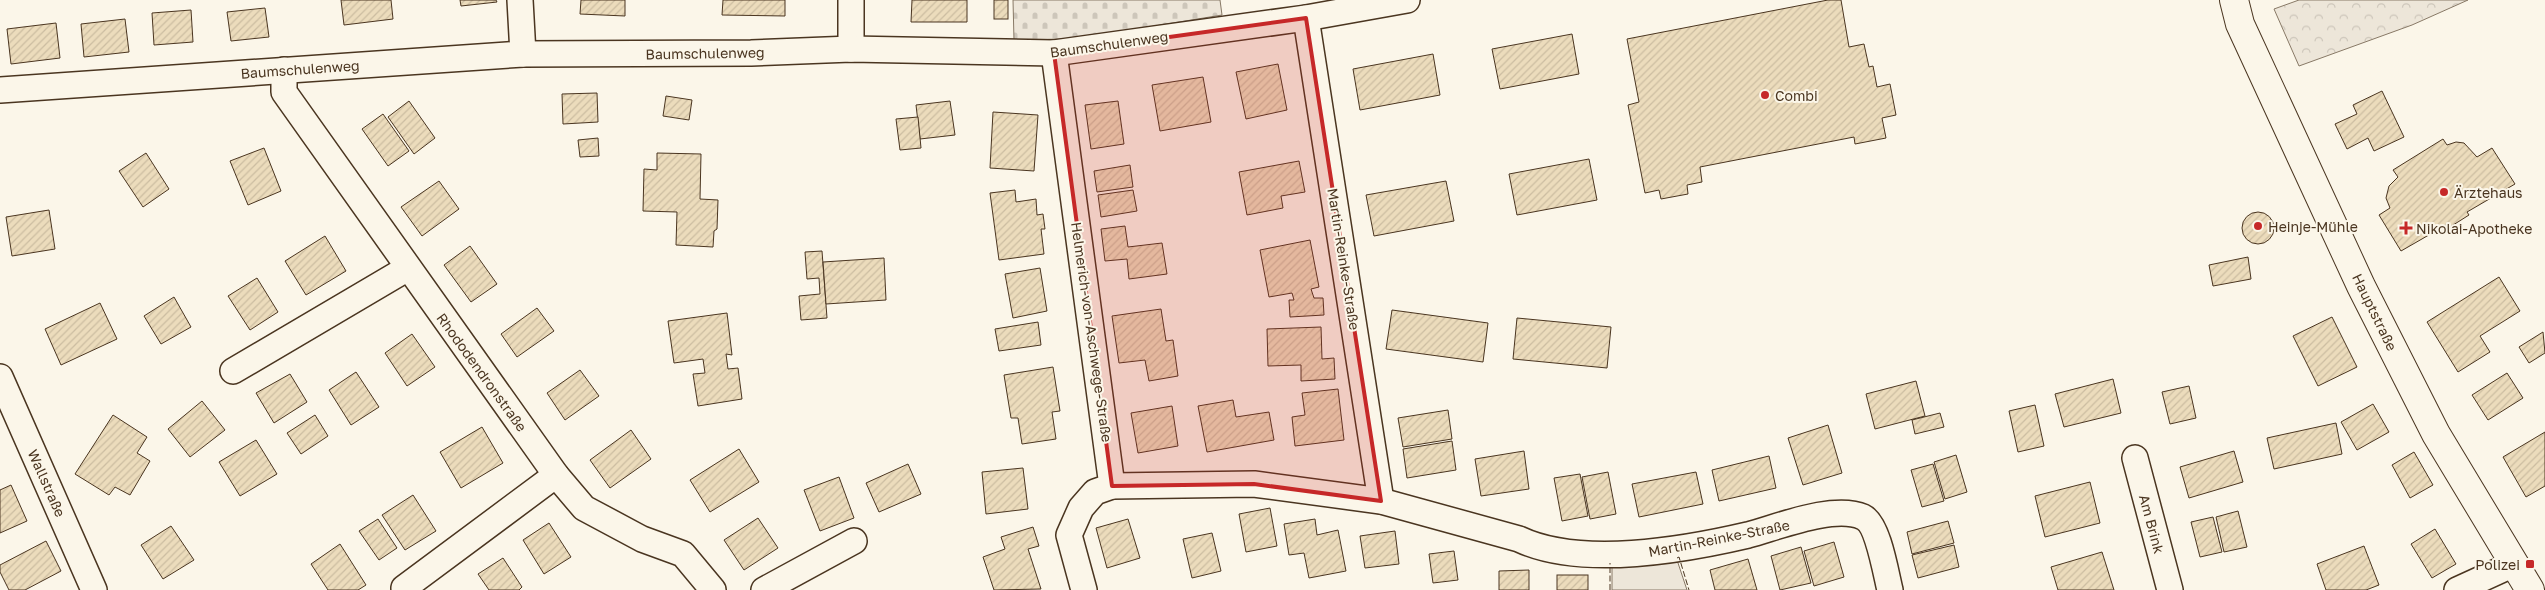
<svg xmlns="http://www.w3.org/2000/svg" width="2545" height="590" font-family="'Golos Text',sans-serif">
  <defs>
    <pattern id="forest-crowns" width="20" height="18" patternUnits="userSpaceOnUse" patternTransform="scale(1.25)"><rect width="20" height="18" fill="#ede6d9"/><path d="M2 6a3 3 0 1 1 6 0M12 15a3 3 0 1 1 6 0" fill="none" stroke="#cdc6ba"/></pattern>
    <pattern id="cemetery-stones" width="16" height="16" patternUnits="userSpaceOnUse" patternTransform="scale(1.25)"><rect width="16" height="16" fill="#ede6d9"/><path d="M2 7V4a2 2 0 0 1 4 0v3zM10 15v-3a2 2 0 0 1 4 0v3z" fill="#cdc6ba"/></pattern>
    <pattern id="building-hatch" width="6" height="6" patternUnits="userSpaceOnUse" patternTransform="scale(1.25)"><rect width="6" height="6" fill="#ecdcbc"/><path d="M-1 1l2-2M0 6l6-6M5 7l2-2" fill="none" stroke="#ccbda1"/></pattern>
  </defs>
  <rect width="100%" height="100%" fill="#fbf6e9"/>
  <polygon fill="#ede6d9" stroke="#887966" points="1677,560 1687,590 1612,590 1612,562"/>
  <polygon fill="url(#forest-crowns)" stroke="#887966" points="2299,0 2468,0 2412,25 2299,66 2274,9"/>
  <polygon fill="url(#cemetery-stones)" stroke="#887966" points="1013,0 1220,0 1222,15 1081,38 1014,41"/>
  <g fill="url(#building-hatch)" stroke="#4a3520">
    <polygon points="341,0 391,0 393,19 344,25"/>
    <polygon points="460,0 496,0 497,2 461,6"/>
    <polygon points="581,0 625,0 625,16 580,14"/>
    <polygon points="723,0 785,0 785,16 722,15"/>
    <polygon points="912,0 967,0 967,22 911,22"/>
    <rect x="994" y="0" width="14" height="19"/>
    <polygon points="1828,0 1841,0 1849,47 1864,44 1869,67 1873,66 1877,87 1890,84 1896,115 1882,118 1886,138 1855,144 1854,137 1700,167 1702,182 1687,185 1688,194 1661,199 1659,190 1645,193 1628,105 1639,102 1627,39"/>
    <polygon points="265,8 269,37 231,41 227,12"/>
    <polygon points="191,10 193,42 154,45 152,13"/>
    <polygon points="125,19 129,52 84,57 81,24"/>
    <polygon points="56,23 60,58 11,64 7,29"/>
    <polygon points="1572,34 1579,74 1500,89 1492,49"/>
    <polygon points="1433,54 1440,95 1360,110 1353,69"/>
    <polygon points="1278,64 1287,110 1246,119 1236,72"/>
    <polygon points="1203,77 1211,122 1160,131 1152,85"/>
    <polygon points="2382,91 2404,137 2374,151 2368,138 2347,149 2335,124 2357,114 2353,105"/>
    <polygon points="597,93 598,122 563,124 562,94"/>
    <polygon points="666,96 692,100 689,120 663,116"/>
    <polygon points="409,101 435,138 414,154 388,117"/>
    <polygon points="950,101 955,135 920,139 916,105"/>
    <polygon points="1118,101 1124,144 1091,149 1085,105"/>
    <polygon points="993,112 1038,115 1034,171 990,168"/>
    <polygon points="383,114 409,151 388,166 362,129"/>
    <polygon points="918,117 921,148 900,150 896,119"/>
    <polygon points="598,138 599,156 580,157 578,140"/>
    <polygon points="2443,139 2447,145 2456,142 2464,143 2477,157 2492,148 2515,184 2467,212 2469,215 2450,227 2448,224 2401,251 2379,215 2390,208 2386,198 2389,186 2398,177 2393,170"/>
    <polygon points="264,148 281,191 248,205 230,161"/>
    <polygon points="146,153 169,189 143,207 119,171"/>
    <polygon points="657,153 701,154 700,199 718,200 717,229 714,231 713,247 676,245 677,212 643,211 644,169 657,170"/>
    <polygon points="1589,159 1597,200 1517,215 1509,174"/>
    <polygon points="1299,161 1305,192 1281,196 1283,208 1247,215 1239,172"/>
    <polygon points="1130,165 1133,187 1097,192 1094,171"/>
    <polygon points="439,181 459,209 422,236 401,207"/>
    <polygon points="1446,181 1454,221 1374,236 1366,195"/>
    <polygon points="1015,190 1016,202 1036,199 1037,215 1043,214 1045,229 1041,229 1044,254 999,260 990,193"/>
    <polygon points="1133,190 1137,211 1101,217 1098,195"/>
    <polygon points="49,210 55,249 12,256 6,217"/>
    <circle cx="2258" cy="228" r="16"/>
    <polygon points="1125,226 1128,247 1162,243 1167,274 1129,279 1127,259 1105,261 1101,229"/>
    <polygon points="325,236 346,271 306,295 285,261"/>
    <polygon points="1310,240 1319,287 1311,289 1314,298 1323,298 1324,315 1290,317 1289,300 1294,300 1292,293 1269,297 1260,250"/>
    <polygon points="470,246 497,284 471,302 444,265"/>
    <polygon points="822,251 827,318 801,320 799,296 820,294 819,278 807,279 805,252"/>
    <polygon points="2248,257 2251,279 2213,286 2209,265"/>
    <polygon points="884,258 886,300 826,304 823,262"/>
    <polygon points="1040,268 1047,311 1013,318 1005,274"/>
    <polygon points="2499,277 2520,311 2480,336 2490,352 2458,372 2427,322"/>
    <polygon points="257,278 278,312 250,330 228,296"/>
    <polygon points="174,297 191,327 161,344 144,316"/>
    <polygon points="100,303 117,339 61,365 45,329"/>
    <polygon points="537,308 554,331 517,357 501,334"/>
    <polygon points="1161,309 1166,341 1173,340 1178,376 1149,381 1145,360 1119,363 1112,316"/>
    <polygon points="1392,310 1488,323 1483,362 1386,349"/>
    <polygon points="727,313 732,355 726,354 728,369 738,368 742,399 698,406 693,374 705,373 703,359 674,363 668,321"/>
    <polygon points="2332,317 2357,367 2318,386 2293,336"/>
    <polygon points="1517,318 1611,327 1607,368 1513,359"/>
    <polygon points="1038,322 1041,345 999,351 995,329"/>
    <polygon points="1321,327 1322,359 1334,358 1335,379 1301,381 1301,365 1268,366 1267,329"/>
    <polygon points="2543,332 2545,353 2529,363 2519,347"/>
    <polygon points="412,334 435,367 407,386 385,353"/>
    <polygon points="1053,367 1060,411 1052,412 1056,439 1022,444 1018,418 1011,418 1004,375"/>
    <polygon points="580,370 599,396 565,420 547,393"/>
    <polygon points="356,372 379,407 351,425 329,390"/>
    <polygon points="2507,373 2523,398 2488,420 2472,395"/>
    <polygon points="290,374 307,402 274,423 256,393"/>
    <polygon points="2113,379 2121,413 2064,427 2055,394"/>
    <polygon points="1916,381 1925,416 1875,429 1866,394"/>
    <polygon points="2189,386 2196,418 2170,424 2162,392"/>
    <polygon points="1338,389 1344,440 1295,446 1292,417 1305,415 1302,393"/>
    <polygon points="1233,400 1236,417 1269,412 1274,440 1207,452 1198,406"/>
    <polygon points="202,401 225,430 190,457 168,429"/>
    <polygon points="2373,404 2389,432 2357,450 2341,422"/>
    <polygon points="2035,405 2044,446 2018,452 2009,411"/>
    <polygon points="1172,406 1178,446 1138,453 1131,413"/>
    <polygon points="1448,410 1452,439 1403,447 1398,418"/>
    <polygon points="1940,413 1944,427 1915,434 1912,420"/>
    <polygon points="113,415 147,437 137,453 150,461 130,495 115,487 109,495 75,474"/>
    <polygon points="315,415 328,436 301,454 287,433"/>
    <polygon points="2336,423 2342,454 2274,469 2267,438"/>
    <polygon points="1828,425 1842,473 1803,485 1788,438"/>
    <polygon points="482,427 503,463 461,488 440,452"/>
    <polygon points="631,430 651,459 610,488 590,460"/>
    <polygon points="2545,432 2545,486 2526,497 2503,457"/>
    <polygon points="256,440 277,474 240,496 219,462"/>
    <polygon points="1452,441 1456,470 1407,478 1403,449"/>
    <polygon points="739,449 759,482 710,512 690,480"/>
    <polygon points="1524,451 1529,489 1481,496 1475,459"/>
    <polygon points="2234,451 2243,482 2189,498 2180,467"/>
    <polygon points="2414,452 2433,485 2410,498 2392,465"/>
    <polygon points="1956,455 1967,492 1945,499 1934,462"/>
    <polygon points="1769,456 1776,488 1719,501 1712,470"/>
    <polygon points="908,464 921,494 879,512 866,483"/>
    <polygon points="1933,464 1944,501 1922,507 1911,470"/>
    <polygon points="1023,468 1028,509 986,514 982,472"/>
    <polygon points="1608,472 1616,514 1590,519 1582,477"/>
    <polygon points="1696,472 1703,504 1639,517 1632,484"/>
    <polygon points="1580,474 1588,516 1562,521 1554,478"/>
    <polygon points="839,477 854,518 820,531 804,490"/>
    <polygon points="2090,482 2100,523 2045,537 2035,496"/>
    <polygon points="11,485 27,521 0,533 0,490"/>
    <polygon points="413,495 436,531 405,550 382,515"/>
    <polygon points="1270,508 1277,546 1246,552 1239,514"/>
    <polygon points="2238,511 2247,547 2224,552 2216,517"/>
    <polygon points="2213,517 2222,552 2200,557 2191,522"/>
    <polygon points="758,518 778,548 744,570 724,540"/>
    <polygon points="378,519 397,548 379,560 359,531"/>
    <polygon points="1128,519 1140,558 1107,568 1096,528"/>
    <polygon points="1315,519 1317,535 1338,530 1346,571 1309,578 1304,553 1289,555 1284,524"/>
    <polygon points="1948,521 1954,543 1912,554 1907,532"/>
    <polygon points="549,523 571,557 544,574 523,540"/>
    <polygon points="171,526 194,560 163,579 141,545"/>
    <polygon points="1033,527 1039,546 1028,549 1041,589 994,590 983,557 1005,549 1001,537"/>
    <polygon points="2435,529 2456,564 2432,578 2411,544"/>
    <polygon points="1395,531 1399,564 1365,568 1360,536"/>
    <polygon points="1212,533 1221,571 1192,578 1183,539"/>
    <polygon points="46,541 61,571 25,590 9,590 0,572 0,565"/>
    <polygon points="1834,542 1844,577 1814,586 1804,551"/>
    <polygon points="340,544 366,585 358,590 328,590 311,564"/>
    <polygon points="1954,545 1959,567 1918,578 1912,555"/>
    <polygon points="2364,546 2379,585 2366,590 2326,590 2317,564"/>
    <polygon points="1801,547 1811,583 1780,590 1771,556"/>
    <polygon points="1454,551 1458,580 1433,583 1429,554"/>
    <polygon points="2102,552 2114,590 2058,590 2051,567"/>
    <polygon points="503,558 522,587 519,590 489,590 478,574"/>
    <polygon points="1748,559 1757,590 1715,590 1710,570"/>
    <polygon points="1529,570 1529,590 1499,590 1499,571"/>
    <rect x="1557" y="575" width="31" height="15"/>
  </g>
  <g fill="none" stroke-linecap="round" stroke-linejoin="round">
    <g stroke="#4a3520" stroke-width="28">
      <g id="minor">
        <polyline points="520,0 523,54"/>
        <polyline points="851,0 851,49"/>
        <polyline points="1306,18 1381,501"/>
        <polyline points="1054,53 1112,486 1095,492 1081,508 1069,535 1084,590"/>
        <polyline points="284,70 284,92 556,475 584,508 642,539 683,554 713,590"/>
        <polyline points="0,90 523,54 751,53 851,49 1054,53 1306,18 1407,0"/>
        <polyline points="233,371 408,268"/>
        <polyline points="0,377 94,590"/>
        <polyline points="2135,458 2170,590"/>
        <path d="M 1112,486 L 1254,484 L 1381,501 L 1519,539 C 1580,568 1684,550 1748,535 C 1778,527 1834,504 1863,517 C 1878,524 1886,574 1890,590"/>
        <polyline points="404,588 556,475"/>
        <polyline points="764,590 854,541"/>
        <polyline points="2457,590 2514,564"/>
      </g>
    </g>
    <g stroke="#4a3520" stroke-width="30">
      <polyline id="major" points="2234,0 2240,24 2361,286 2436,434 2530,590"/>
    </g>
    <use href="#minor" stroke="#fbf6e9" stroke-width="25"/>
    <use href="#major" stroke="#fbf6e9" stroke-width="28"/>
    <g stroke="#4a3520" stroke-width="1" stroke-dasharray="6 2.5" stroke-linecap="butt">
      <polyline points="1677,558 1679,557 1689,590"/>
      <polyline points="1610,590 1610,563"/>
    </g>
  </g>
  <path fill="#c62828" fill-opacity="0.2" stroke="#c62828" stroke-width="4" stroke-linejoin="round" d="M 1306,18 L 1381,501 L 1254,484 L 1112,486 L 1054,53 Z"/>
  <g fill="#c62828" stroke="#fbf6e9" stroke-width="2">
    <circle cx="1765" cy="95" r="5"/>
    <circle cx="2444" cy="192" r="5"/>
    <circle cx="2258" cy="226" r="5"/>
    <path d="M2403.5 220.5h5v5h5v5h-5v5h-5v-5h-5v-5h5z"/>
    <rect x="2525" y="559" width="10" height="10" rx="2.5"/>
  </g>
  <g text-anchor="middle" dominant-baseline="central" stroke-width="4" stroke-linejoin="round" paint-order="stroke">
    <g font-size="14" fill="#4a3520" stroke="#fbf6e9">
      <text transform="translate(1109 44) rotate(-8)">Baumschulenweg</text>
      <text transform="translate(705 53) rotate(-1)">Baumschulenweg</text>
      <text transform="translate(300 69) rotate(-4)">Baumschulenweg</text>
      <text transform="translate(1344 259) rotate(81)">Martin-Reinke-Straße</text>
      <text transform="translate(2375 312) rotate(64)">Hauptstraße</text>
      <text transform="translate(1092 332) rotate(82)">Helmerich-von-Aschwege-Straße</text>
      <text transform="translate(482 372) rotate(54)">Rhododendronstraße</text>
      <text transform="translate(47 483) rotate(66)">Wallstraße</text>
      <text transform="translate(2152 524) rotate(75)">Am Brink</text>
      <text transform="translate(1719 538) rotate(-11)">Martin-Reinke-Straße</text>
    </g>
    <g font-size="14" fill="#4a3520" stroke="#fbf6e9" text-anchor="start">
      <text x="1775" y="95">Combi</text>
      <text x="2454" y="192">Ärztehaus</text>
      <text x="2268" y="226">Heinje-Mühle</text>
      <text x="2416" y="228">Nikolai-Apotheke</text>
      <text x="2520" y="564" text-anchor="end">Polizei</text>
    </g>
  </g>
</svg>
